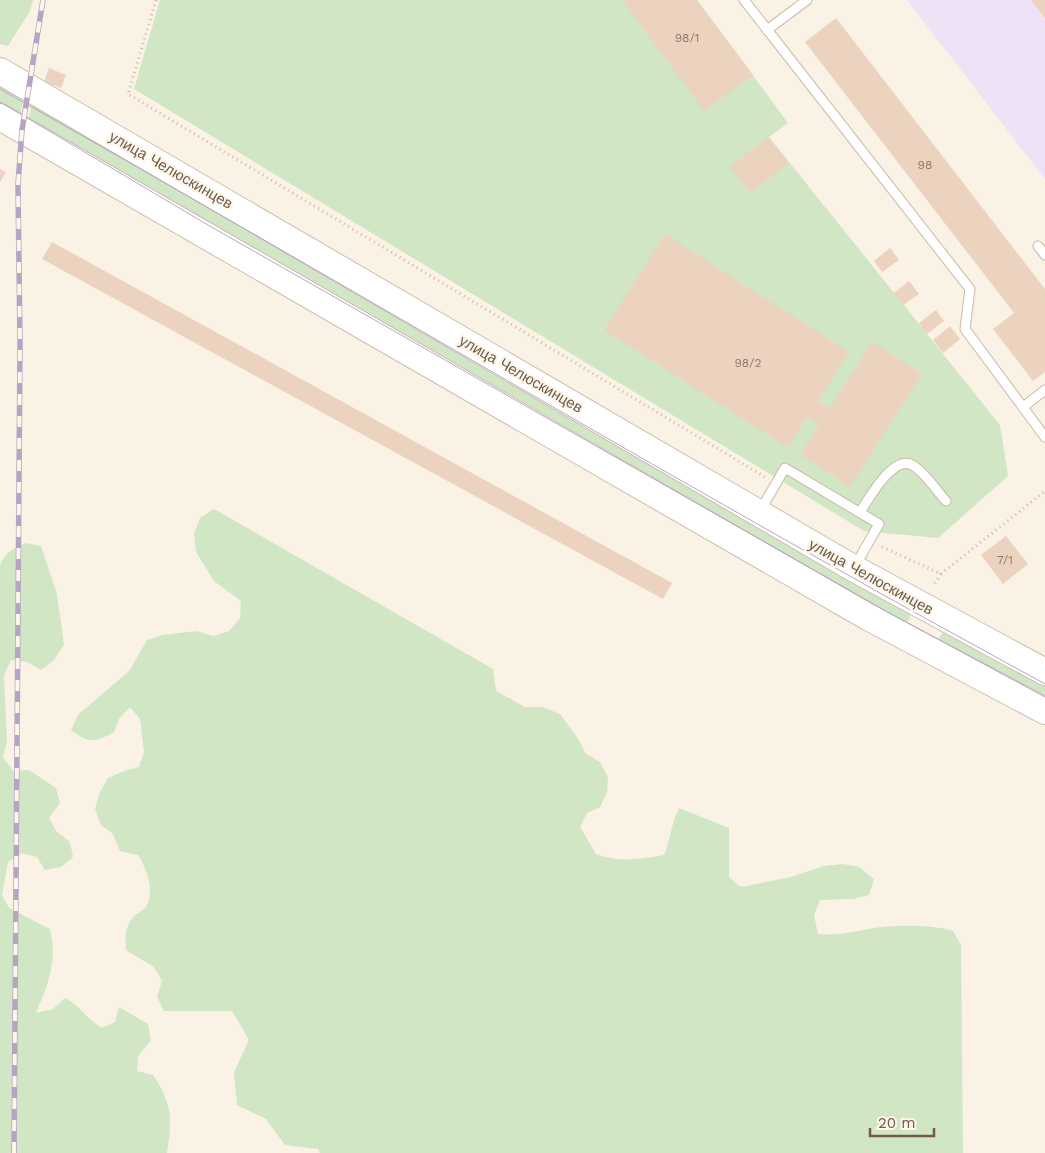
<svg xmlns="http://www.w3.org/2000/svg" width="1045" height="1153" font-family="'Work Sans',sans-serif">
  <rect width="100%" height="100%" fill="#faf2e5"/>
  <polygon fill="#efe2f6" points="907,0 1045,0 1045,179"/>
  <g fill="#d1e6c5">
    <polygon points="0,0 33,0 30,11 8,46 0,44"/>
    <polygon points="160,0 697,0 788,123 769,137 1000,425 1008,476 938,538 864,531 134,89"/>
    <polygon points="0,86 23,99 20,118 0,107"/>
    <polygon points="32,104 912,610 909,620 902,623 28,121"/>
    <path d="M 214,509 L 493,669 L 496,691 L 525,707 L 543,707 L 560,714 L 579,740 L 586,754 L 600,762 L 608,777 L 607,792 L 600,807 L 587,813 L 580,827 L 596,854 C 620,863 639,859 664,855 C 671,838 671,824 679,808 L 729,828 L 729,877 L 741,887 L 791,877 L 824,866 L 843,864 L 859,867 L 874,879 L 869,895 L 853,899 L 820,900 L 814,915 L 818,934 C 836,936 850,932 868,929 C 892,925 930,924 953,931 L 961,945 L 963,1153 L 320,1153 L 318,1149 L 285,1145 L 266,1119 L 237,1105 L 234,1072 L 249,1040 L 232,1011 L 164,1011 L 157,997 L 162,981 L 154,967 L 126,950 C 125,938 125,927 133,917 C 137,913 143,911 146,907 C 155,891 147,869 138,855 L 120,851 L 113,834 L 101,825 L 95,809 L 99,794 L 108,778 L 124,771 L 139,767 L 144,752 L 140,719 L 130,707 L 119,719 L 114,732 C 95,743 88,743 71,730 L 78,715 L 130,670 L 147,640 L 162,635 L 197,631 L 213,636 L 229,631 L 240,618 L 241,601 L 214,581 L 196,552 L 194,534 L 200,518 Z"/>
    <path d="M 26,543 L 41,546 L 57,594 L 64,645 L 53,661 L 41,670 L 27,662 L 11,660 L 4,675 L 7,741 L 3,757 L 13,771 L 29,770 L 56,788 L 60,803 L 49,818 L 56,831 L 70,842 L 73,857 L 61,867 L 45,870 L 37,857 L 22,853 L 8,862 L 2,895 L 9,908 L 50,929 C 58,959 48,985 36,1013 L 53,1009 L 65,998 C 82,1007 85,1018 102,1028 L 115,1022 L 119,1007 L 148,1024 L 151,1040 L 138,1056 L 137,1071 L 153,1075 C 173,1104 172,1120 167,1153 L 0,1153 L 0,566 C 3,553 15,548 26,543 Z"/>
    <polygon points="943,632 953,632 1045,682 1045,701 940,644 939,638"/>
  </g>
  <g fill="#ecd3bf">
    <polygon points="622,0 697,0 753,75 704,111"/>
    <polygon points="1031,0 1045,0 1045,18"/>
    <polygon points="836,18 1045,289 1045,372 1033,381 993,329 1014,313 805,42"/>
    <polygon points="49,68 66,75 61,88 44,82"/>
    <polygon points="768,137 789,163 750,193 730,167"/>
    <polygon points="0,169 6,172 0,182"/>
    <polygon points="665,234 849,352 818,401 830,408 872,342 922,374 850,487 800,455 819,425 807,417 788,448 604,330"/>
    <polygon points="52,242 672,583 663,599 42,259"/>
    <polygon points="890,248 899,260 882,272 874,261"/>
    <polygon points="909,281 919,294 903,305 894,293"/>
    <polygon points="936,310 944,321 927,334 919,323"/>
    <polygon points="950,326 960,339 943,353 933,340"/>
    <polygon points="1006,536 1028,564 1003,584 981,555"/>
  </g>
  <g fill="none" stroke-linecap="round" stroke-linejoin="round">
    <g stroke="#cabbac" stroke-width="11">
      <g id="service">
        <polyline points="744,0 970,289 965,329 1045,437"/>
        <polyline points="767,30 807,0"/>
        <polyline points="1038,246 1045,255"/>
        <polyline points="1023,407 1045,390"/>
        <polyline points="760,511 785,468 879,524 855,566"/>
        <path d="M 860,512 C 869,499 894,452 914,466 C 926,474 936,490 946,501"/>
      </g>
    </g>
    <g stroke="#cebdad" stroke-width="28">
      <g id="secondary">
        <polyline points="0,71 853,568 1045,672"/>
        <polyline points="0,117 868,617 1045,711"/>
      </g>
    </g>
    <g stroke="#d1b7a3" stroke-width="3" stroke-dasharray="1 4" stroke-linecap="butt">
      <polyline points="156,0 128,94 765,477"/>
      <polyline points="882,547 941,574 933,586"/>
      <polyline points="941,574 1045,491"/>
    </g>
    <use href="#service" stroke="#fff" stroke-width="9"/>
    <use href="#secondary" stroke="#fff" stroke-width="26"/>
    <g stroke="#b6a5c2" stroke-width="1">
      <path d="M 0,89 C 349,286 693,493 1045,684"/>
      <polyline points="0,102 208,225 891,614 1045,697"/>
    </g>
    <g stroke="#b6a5c2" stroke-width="5.5">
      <polyline id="rail" points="14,1153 20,343 18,184 22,130 43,0"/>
    </g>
    <use href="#rail" stroke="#fdf6eb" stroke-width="4" stroke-dasharray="11" stroke-linecap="butt"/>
  </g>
  <g text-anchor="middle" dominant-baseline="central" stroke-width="5" stroke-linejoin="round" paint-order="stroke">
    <g font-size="12" fill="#8f796a">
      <text x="687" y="38">98/1</text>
      <text x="925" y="165">98</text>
      <text x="748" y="363">98/2</text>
      <text x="1005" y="560">7/1</text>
    </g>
    <g font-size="15" fill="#705b4d" stroke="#fdf6eb">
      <text transform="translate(171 170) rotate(30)">улица Челюскинцев</text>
      <text transform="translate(521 374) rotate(30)">улица Челюскинцев</text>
      <text transform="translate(871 577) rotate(29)">улица Челюскинцев</text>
    </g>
  </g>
  <path d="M870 1128v8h64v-8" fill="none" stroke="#705b4d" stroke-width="2.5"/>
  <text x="878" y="1128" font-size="15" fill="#705b4d" stroke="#fdf6eb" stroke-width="4" paint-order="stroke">20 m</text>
</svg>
